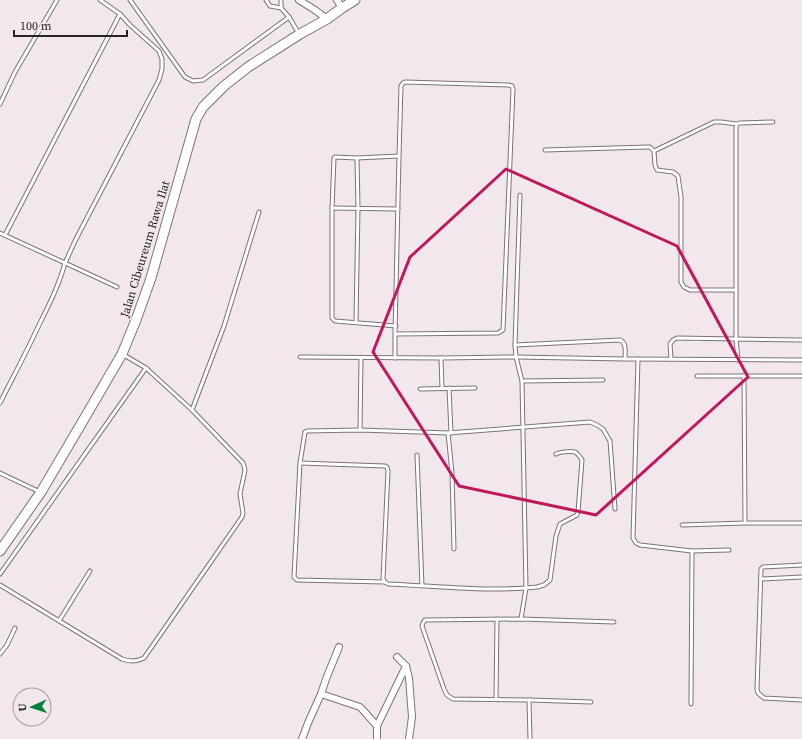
<svg xmlns="http://www.w3.org/2000/svg" width="802" height="739" font-family="'Source Serif 4',serif">
  <rect width="100%" height="100%" fill="#f3e7ee"/>
  <g fill="none" stroke-linecap="round" stroke-linejoin="round">
    <g stroke="#7c7278" stroke-width="5">
      <g id="lane">
        <polyline points="100,0 120,14 130,25 159,51 162,59 162,69 159,80 76,239 65,263 117,287"/>
        <polyline points="130,0 185,77 193,81 203,80 289,17 281,8 281,0"/>
        <polyline points="266,0 270,6 281,8"/>
        <polyline points="289,17 299,34"/>
        <polyline points="0,104 15,72 57,0"/>
        <polyline points="545,150 648,147 650,147 654,151"/>
        <polyline points="332,208 398,209"/>
        <path d="M 0,233 L 65,263 C 59,285 49,305 39,325 C 27,351 13,377 0,403"/>
        <polyline points="5,235 120,14"/>
        <polyline points="736,290 690,290 684,287 681,282 681,197 678,176 673,172 657,170 655,165 654,151 714,122 721,122 737,124"/>
        <polyline points="356,322 358,208 357,158"/>
        <polyline points="396,326 335,321 332,318 332,208 334,158 335,157 357,158 399,156"/>
        <polyline points="395,334 498,333 503,330 513,89 512,86 508,85 405,82 403,83 401,86 399,156 395,334 395,358"/>
        <path d="M 515,345 L 620,340 C 627,343 625,352 625,359"/>
        <polyline points="300,357 441,358 516,357 625,359 802,360"/>
        <polyline points="441,358 442,388"/>
        <polyline points="638,359 633,538 636,543 640,545 692,551 691,704"/>
        <polyline points="671,359 670,344 673,340 677,338 736,339 736,128 737,124 740,123 773,122"/>
        <polyline points="738,360 736,339 802,340"/>
        <polyline points="744,375 745,523"/>
        <polyline points="697,376 802,376"/>
        <polyline points="522,381 603,380"/>
        <polyline points="449,388 451,433"/>
        <polyline points="420,389 475,388"/>
        <polyline points="192,410 224,326 259,212"/>
        <polyline points="360,430 361,358"/>
        <polyline points="448,433 452,473 454,549"/>
        <polyline points="417,455 422,586"/>
        <path d="M 300,463 L 385,466 L 387,467 L 388,471 L 383,579 L 385,582 L 388,584 C 434,586 480,591 526,588 L 522,381 L 516,357 L 515,345 L 520,195"/>
        <polyline points="0,473 40,492"/>
        <polyline points="682,525 745,523 802,523"/>
        <polyline points="692,551 729,550"/>
        <polyline points="802,565 763,567 761,569 757,689 758,693 764,698 802,700"/>
        <polyline points="0,574 146,368"/>
        <polyline points="761,579 802,577"/>
        <polyline points="385,582 297,580 294,577 300,463 305,432 307,431 360,430 448,433 590,422 597,425 603,429 610,441 615,509"/>
        <path d="M 0,585 L 122,659 C 130,662 136,662 144,658 L 242,517 L 243,513 L 240,494 L 245,470 L 244,466 L 243,463 L 192,410 L 146,368 L 124,355"/>
        <path d="M 521,619 L 526,588 L 537,587 L 544,585 L 550,580 L 556,536 L 560,524 L 577,515 L 578,512 L 582,460 C 580,457 579,454 575,452 C 571,451 559,452 556,454"/>
        <polyline points="59,621 90,571"/>
        <polyline points="0,654 7,645 15,628"/>
        <polyline points="496,699 497,619"/>
        <polyline points="529,700 530,739"/>
        <polyline points="591,702 529,700 453,699 447,695 444,689 422,626 423,623 425,620 521,619 614,622"/>
      </g>
    </g>
    <g stroke="#7c7278" stroke-width="8">
      <g id="street">
        <polyline points="299,0 315,10 327,19"/>
        <polyline points="337,0 342,8"/>
        <polyline points="397,657 406,666 409,678 412,717 409,739"/>
        <polyline points="321,694 360,707 362,709 377,726"/>
        <polyline points="302,739 308,723 321,694 326,679 339,647"/>
        <polyline points="377,739 377,726 406,666"/>
      </g>
    </g>
    <g stroke="#7c7278" stroke-width="11">
      <polyline id="secondary" points="0,551 41,492 77,431 122,354 136,320 151,278 196,119 203,107 224,86 248,67 300,34 327,19 342,8 355,0"/>
    </g>
    <use href="#lane" stroke="#fff" stroke-width="3"/>
    <use href="#street" stroke="#fff" stroke-width="6"/>
    <use href="#secondary" stroke="#fff" stroke-width="9"/>
  </g>
  <path fill="none" stroke="#c2185b" stroke-width="3" stroke-linejoin="round" d="M 506,169 L 677,246 L 748,377 L 596,515 L 459,486 L 373,352 L 410,257 Z"/>
  <g text-anchor="middle" dominant-baseline="central" stroke-width="3.5" stroke-linejoin="round" paint-order="stroke">
    <g font-size="12" fill="#272325" stroke="#f3e7ee">
      <text transform="translate(145 249) rotate(-73)">Jalan Cibeureum Rawa Ilat</text>
    </g>
  </g>
  <g transform="translate(32 707) rotate(267)"><circle r="19" fill="#f3e7ee" stroke="#a1999e"/>
  <path d="M0-3L7 15L0 10L-7 15Z" fill="#00803a"/>
  <text y="-6" font-size="11" font-weight="bold" text-anchor="middle" fill="#272325">U</text>
  </g>
  <path d="M14 30v6h113v-6" fill="none" stroke="#272325" stroke-width="2"/>
  <text x="20" y="30" font-size="12" fill="#272325" stroke="#f3e7ee" stroke-width="3" paint-order="stroke">100 m</text>
</svg>
